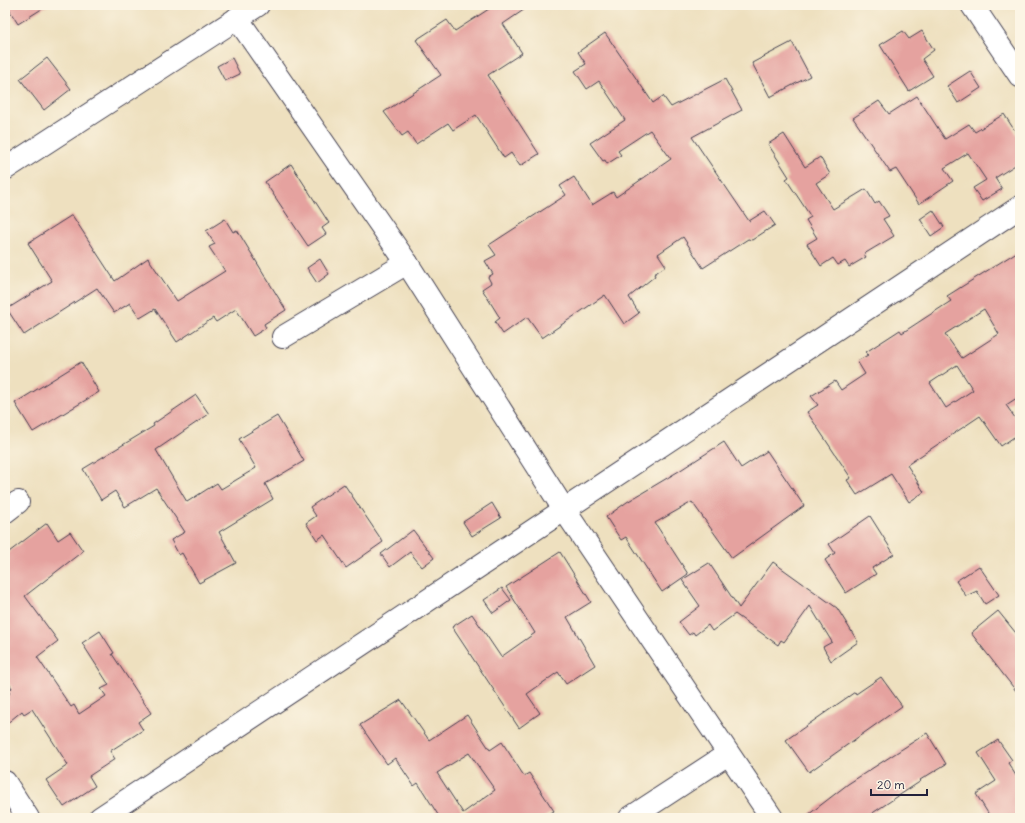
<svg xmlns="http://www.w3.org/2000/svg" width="1025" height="823" font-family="Delius,sans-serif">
  <rect width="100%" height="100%" fill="#fcf5e5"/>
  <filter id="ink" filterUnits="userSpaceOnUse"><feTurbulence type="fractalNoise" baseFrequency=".025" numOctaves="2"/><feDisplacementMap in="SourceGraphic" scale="8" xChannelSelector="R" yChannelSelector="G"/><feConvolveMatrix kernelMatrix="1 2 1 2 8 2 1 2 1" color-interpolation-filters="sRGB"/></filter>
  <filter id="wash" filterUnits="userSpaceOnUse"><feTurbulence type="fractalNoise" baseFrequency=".012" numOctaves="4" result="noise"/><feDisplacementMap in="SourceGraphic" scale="16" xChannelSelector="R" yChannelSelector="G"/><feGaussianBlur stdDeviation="0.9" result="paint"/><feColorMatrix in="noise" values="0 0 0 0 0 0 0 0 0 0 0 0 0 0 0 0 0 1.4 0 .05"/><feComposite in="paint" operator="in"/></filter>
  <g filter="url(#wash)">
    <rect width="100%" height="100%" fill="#eee0bf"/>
    <g id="blocks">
      <g fill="#e5a29f" fill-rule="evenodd">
        <polygon points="6,5 48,5 18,24"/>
        <polygon points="495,5 531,5 503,24 522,53 488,75 539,154 520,166 511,153 504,158 476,115 453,130 448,123 416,144 408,132 402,136 384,112 441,75 416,40 447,20 455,31"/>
        <polygon points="903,31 909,39 922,31 934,50 922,59 933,76 909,91 880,45"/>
        <polygon points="605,33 653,103 663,96 671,107 725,79 742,110 692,137 749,221 765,211 775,225 752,240 748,239 703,268 683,237 658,254 666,266 654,274 655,276 629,297 639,313 624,324 605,295 542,338 527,317 503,334 495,322 500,318 482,289 491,283 488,277 493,274 485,261 496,255 489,245 566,195 560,186 574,177 592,205 613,192 616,197 671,159 650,130 618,151 621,155 607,164 605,160 603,161 590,143 625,120 599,81 587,89 575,71 586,64 578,52"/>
        <polygon points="792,42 810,76 770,97 752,63"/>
        <polygon points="47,58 71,89 44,110 20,79"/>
        <polygon points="232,58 240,74 225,81 217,66"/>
        <polygon points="970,71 981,88 958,103 947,86"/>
        <polygon points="917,96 945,139 969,124 975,132 1004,114 1020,139 1020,162 995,178 1002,189 982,201 973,188 986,180 968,153 944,168 953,181 919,204 896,169 890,172 853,118 879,101 889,114"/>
        <polygon points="784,134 805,167 820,157 830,174 816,183 833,209 866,189 875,204 879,201 889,216 883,219 894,236 864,254 866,257 849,267 845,261 838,265 833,258 821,266 807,244 817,238 806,220 811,217 786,179 789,177 768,144"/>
        <polygon points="291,164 329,223 322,228 326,234 308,246 265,182"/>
        <polygon points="933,210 944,227 931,236 920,219"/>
        <polygon points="72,215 115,281 148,258 177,301 225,271 209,247 215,244 206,231 225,219 233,232 237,230 286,310 264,324 266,328 253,336 236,309 216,322 213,318 177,342 155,309 140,318 130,303 114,313 97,288 24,335 7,309 52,281 28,243"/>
        <path d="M 1020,250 L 1020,396 L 1006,405 L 1020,425 L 1020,433 L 1001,446 L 980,416 L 907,465 L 924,492 L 909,502 L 891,474 L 857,495 L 847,480 L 851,478 L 807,412 L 818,405 L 811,396 L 835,381 L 841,390 L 865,374 L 857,361 L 868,355 L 866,352 L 900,330 L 902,333 L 951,301 L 947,296 ZM 984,309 L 999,334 L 962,358 L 945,334 ZM 957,365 L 973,390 L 946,408 L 930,383 Z"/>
        <polygon points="320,259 329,274 317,283 307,268"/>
        <polygon points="81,362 99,392 33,432 15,403"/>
        <polygon points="196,395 209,414 156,450 187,502 217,483 221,489 256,468 239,439 277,416 304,461 265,484 273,499 219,532 236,563 199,583 182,553 179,555 171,540 185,532 156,488 125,507 115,491 101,500 83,469 154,426 153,424"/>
        <polygon points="724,442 741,468 767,451 804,506 732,558 692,502 655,523 688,574 662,592 626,537 621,540 606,517 627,502 679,471"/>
        <polygon points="344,484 383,542 346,568 324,535 317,540 306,523 316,516 310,507"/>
        <polygon points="492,503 501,518 472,536 463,522"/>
        <polygon points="870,516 894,554 872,568 876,574 846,593 825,560 835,553 829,544"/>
        <polygon points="47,523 58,540 70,532 83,551 25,596 58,641 37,657 71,707 74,705 79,714 106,696 101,689 109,685 82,643 100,631 114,653 112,654 151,713 138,722 143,730 110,751 115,759 89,776 95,786 64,807 46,780 68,765 32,709 24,714 22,711 5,725 5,697 10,693 8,691 12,688 5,678 5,555"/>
        <polygon points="413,530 434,558 422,567 410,552 390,567 381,554"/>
        <polygon points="560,552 591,602 567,617 595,665 566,684 558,672 527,694 540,713 519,728 452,627 472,614 501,657 535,633 506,587"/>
        <polygon points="773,562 837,608 858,642 831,661 823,647 832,642 810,606 784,642 781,640 778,645 735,614 712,631 708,625 695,635 693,632 689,635 679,622 700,606 682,580 709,563 739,608"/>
        <polygon points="979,566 999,595 985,604 977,591 966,596 956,581"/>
        <polygon points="502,588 511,600 493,613 484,600"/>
        <polygon points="998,611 1020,638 1020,696 971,633"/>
        <polygon points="881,677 902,706 809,772 786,740 855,692 856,694"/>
        <path d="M 401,700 L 429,740 L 467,715 L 490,750 L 502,742 L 524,776 L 529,773 L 554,811 L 543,818 L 440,818 L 418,783 L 414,786 L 395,758 L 387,764 L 360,725 ZM 469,753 L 495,790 L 463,813 L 437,773 Z"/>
        <polygon points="927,733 946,764 920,780 921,781 865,818 804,818 848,784"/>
        <polygon points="998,740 1012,760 1008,763 1020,782 1020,818 991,818 976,794 996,781 978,753"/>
      </g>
    </g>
  </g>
  <g filter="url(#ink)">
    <use href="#blocks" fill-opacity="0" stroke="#413e4f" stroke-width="1"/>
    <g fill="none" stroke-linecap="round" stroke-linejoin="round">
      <g stroke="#413e4f" stroke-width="24">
        <g id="minor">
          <polyline points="972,5 1020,76"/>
          <polyline points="237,18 407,263 565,511 772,818"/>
          <polyline points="283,337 407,263"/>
          <polyline points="5,512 18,502"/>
          <polyline points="5,782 28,818"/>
          <polyline points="100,818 1020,207"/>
          <polyline points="630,818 728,754"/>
        </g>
      </g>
      <g stroke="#413e4f" stroke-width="24">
        <polyline id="tertiary" points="5,169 258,5"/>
      </g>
      <use href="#minor" stroke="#fff" stroke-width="22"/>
      <use href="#tertiary" stroke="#fff" stroke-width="22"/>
    </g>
  </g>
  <rect width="1025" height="823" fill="none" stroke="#fcf5e5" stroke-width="20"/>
  <path d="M871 789v6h56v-6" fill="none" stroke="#22223b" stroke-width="2"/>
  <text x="877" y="789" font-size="12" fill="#22223b" stroke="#fcf5e5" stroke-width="3" paint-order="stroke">20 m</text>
</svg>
